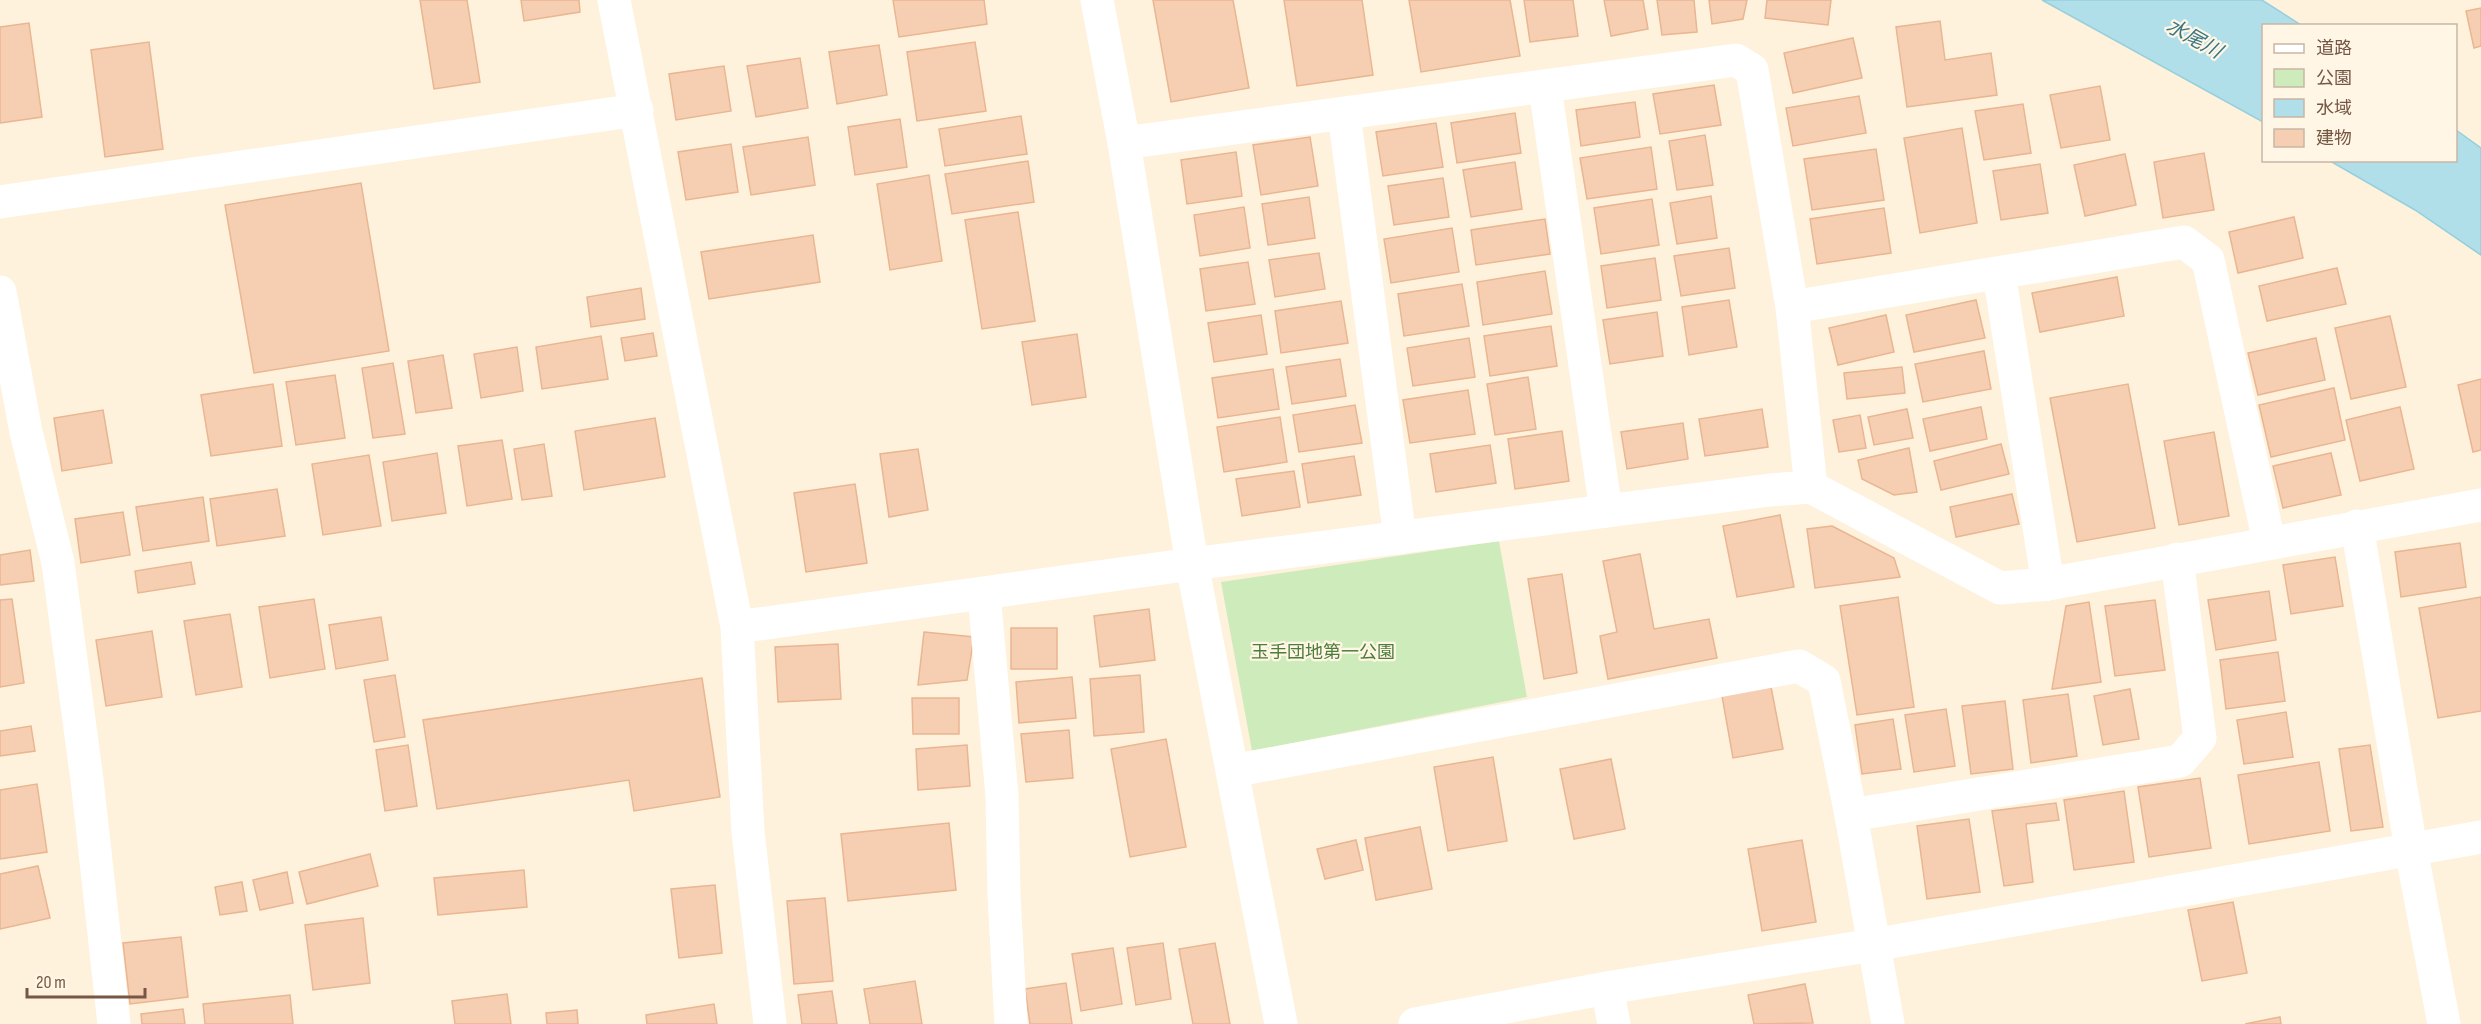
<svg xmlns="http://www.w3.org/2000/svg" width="2481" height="1024" font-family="'Sofia Sans Condensed','Noto Sans JP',sans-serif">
  <rect width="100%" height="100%" fill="#fef2dd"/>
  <polygon fill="#ceecbb" points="1499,541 1527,697 1252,751 1221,582"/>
  <g fill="#b0dfe9" stroke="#96cfdb" stroke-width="1.5">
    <polygon points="2042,0 2262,0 2301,25 2264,26 2263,122"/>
    <polygon points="2456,130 2481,148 2481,255 2415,210 2330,161 2456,160"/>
  </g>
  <g fill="#f6cfb2" stroke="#eab591" stroke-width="1.5">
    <polygon points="420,0 467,0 480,82 434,89"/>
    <polygon points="521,0 579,0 580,12 524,21"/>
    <polygon points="893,0 984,0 987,24 899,37"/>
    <polygon points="1153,0 1233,0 1249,88 1171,102"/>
    <polygon points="1284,0 1362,0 1373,75 1297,86"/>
    <polygon points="1409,0 1510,0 1520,56 1421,72"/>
    <polygon points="1524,0 1573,0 1578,36 1530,42"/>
    <polygon points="1604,0 1643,0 1648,29 1611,36"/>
    <polygon points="1657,0 1694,0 1697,32 1662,35"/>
    <polygon points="1709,0 1747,0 1743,19 1712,24"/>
    <polygon points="1767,0 1831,0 1828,25 1765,18"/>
    <polygon points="2481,8 2481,46 2474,48 2466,11"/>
    <polygon points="1940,21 1945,60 1991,53 1997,95 1907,107 1896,27"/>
    <polygon points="29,23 42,117 0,123 0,27"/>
    <polygon points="1853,38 1862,78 1793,93 1784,53"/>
    <polygon points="149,42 163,149 105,157 91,50"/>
    <polygon points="975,42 986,111 917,121 907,52"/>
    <polygon points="879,45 887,95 837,104 829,52"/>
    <polygon points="800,58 808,108 756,117 747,66"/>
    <polygon points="724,66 731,111 676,120 669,74"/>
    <polygon points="1714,85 1721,125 1660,134 1653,94"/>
    <polygon points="2100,86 2110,140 2061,148 2050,95"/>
    <polygon points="1859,96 1866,133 1793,146 1786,108"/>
    <polygon points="1635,102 1640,137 1581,146 1576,110"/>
    <polygon points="2023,104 2031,153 1984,160 1975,111"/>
    <polygon points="1515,113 1521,153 1457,163 1451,123"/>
    <polygon points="1021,116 1027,154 945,166 939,129"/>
    <polygon points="900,119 907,167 855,175 848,127"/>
    <polygon points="1436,123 1443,167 1383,176 1376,132"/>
    <polygon points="1962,128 1977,223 1920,233 1904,138"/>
    <polygon points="1705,135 1713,185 1677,190 1669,141"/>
    <polygon points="808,137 815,185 751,195 743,147"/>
    <polygon points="1310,137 1318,186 1261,195 1253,145"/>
    <polygon points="731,144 738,192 686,200 678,152"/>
    <polygon points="1651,147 1657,189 1587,199 1580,158"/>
    <polygon points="1876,149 1884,200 1812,210 1804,159"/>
    <polygon points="1236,152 1242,196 1187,204 1181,160"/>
    <polygon points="2204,153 2214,210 2163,218 2154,162"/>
    <polygon points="2125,154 2136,205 2085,216 2074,165"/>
    <polygon points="1028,161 1034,202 952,214 945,174"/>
    <polygon points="1515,162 1522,209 1471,217 1463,170"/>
    <polygon points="2040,164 2048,213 2001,220 1993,171"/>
    <polygon points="929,175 942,261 890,270 877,184"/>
    <polygon points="1443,178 1449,217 1394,225 1388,186"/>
    <polygon points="361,183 389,351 254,373 225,205"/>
    <polygon points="1711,196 1717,238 1677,244 1670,203"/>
    <polygon points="1309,197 1315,238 1268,245 1262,204"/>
    <polygon points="1652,199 1659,245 1601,254 1594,208"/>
    <polygon points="1244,207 1250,248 1200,256 1194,215"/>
    <polygon points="1884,208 1891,253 1817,264 1810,219"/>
    <polygon points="1018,212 1035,321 982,329 965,220"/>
    <polygon points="2294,217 2303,258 2238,273 2229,232"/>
    <polygon points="1545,219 1550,254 1476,265 1471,230"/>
    <polygon points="1452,228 1459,272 1391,283 1384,239"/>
    <polygon points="813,235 820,282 709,299 701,252"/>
    <polygon points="1729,248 1735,288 1681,296 1674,256"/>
    <polygon points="1319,253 1325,289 1275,297 1269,260"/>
    <polygon points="1655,258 1661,300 1607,308 1601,266"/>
    <polygon points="1248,262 1255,304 1206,311 1200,269"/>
    <polygon points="2337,268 2346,304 2267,321 2259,286"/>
    <polygon points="1545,271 1552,314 1483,325 1477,282"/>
    <polygon points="2117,277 2124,316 2040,332 2032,293"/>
    <polygon points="1462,284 1469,326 1404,336 1398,294"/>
    <polygon points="641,288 645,319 591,327 587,297"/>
    <polygon points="1729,300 1737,347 1689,355 1682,307"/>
    <polygon points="1976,300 1985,338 1914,352 1906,315"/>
    <polygon points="1341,301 1348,343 1281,353 1275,311"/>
    <polygon points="1657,312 1663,356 1610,364 1603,320"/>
    <polygon points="1261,315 1267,354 1214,362 1208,323"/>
    <polygon points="1886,315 1894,352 1838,365 1829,328"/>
    <polygon points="2390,316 2406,387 2351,399 2335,328"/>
    <polygon points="1551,326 1557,366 1490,376 1484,336"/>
    <polygon points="653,333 657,356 625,361 621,338"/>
    <polygon points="1077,334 1086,397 1032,405 1022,342"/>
    <polygon points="601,336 608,379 542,389 536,347"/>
    <polygon points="1469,338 1475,377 1413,386 1407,348"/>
    <polygon points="2316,338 2325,380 2258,395 2248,353"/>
    <polygon points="517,347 523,391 481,398 474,354"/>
    <polygon points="1984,351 1991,389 1923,402 1915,364"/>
    <polygon points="443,355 452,408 416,413 408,361"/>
    <polygon points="1340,359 1346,396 1292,404 1286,367"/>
    <polygon points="393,363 405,434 373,438 362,368"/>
    <polygon points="1902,367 1905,393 1847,399 1844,373"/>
    <polygon points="1273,369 1279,409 1218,418 1212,378"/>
    <polygon points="335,375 345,438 296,445 286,382"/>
    <polygon points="1528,377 1536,429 1495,435 1487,384"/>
    <polygon points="2481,379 2481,450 2473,452 2458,385"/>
    <polygon points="273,384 282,446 211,456 201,395"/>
    <polygon points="2128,384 2155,528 2077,542 2050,398"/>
    <polygon points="2334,388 2345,440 2271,457 2259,405"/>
    <polygon points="1468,390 1475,434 1410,443 1403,400"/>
    <polygon points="1355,405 1362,443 1299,452 1293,415"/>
    <polygon points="1981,407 1987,439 1930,451 1923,419"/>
    <polygon points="2400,407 2414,469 2360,481 2346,420"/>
    <polygon points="1762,409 1768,447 1705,456 1699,419"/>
    <polygon points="1907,409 1913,438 1874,445 1868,417"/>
    <polygon points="103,410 112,463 62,471 54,418"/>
    <polygon points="1860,415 1866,448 1839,452 1833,420"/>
    <polygon points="1280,417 1287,462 1224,472 1217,427"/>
    <polygon points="655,418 665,477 584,490 575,431"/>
    <polygon points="1683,423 1688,459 1627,469 1621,432"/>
    <polygon points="1562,431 1569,481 1515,489 1508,439"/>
    <polygon points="2214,432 2229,516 2179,525 2164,441"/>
    <polygon points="502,440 512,499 467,506 458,446"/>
    <polygon points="544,444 552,496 522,500 514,449"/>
    <polygon points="2001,444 2009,474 1941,490 1934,461"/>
    <polygon points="1490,445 1496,483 1436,492 1430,454"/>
    <polygon points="1909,448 1917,492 1894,495 1862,479 1858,460"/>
    <polygon points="918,449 928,510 889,517 880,454"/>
    <polygon points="437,453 446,513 392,521 383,462"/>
    <polygon points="2331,453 2341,495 2283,508 2273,466"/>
    <polygon points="369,455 381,526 323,535 312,464"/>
    <polygon points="1354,456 1361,495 1308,503 1302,464"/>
    <polygon points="1294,471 1300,507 1242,516 1236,479"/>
    <polygon points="855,484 867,563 806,572 794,493"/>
    <polygon points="277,489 285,536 217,546 210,499"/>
    <polygon points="2012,494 2019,524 1956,537 1950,507"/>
    <polygon points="203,497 209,541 143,551 136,507"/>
    <polygon points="123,512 130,555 81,563 75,519"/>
    <polygon points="1780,515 1794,587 1737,597 1723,526"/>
    <polygon points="1832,526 1894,558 1900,577 1815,588 1807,529"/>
    <polygon points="2460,543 2466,587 2401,597 2395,552"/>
    <polygon points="30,550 34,581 0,585 0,555"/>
    <polygon points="1640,554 1654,629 1709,619 1717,658 1608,679 1600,636 1617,632 1603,561"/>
    <polygon points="2335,557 2343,606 2291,614 2283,565"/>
    <polygon points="191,562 195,584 138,593 135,571"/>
    <polygon points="1562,574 1577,673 1544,679 1528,579"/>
    <polygon points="2269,591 2276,640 2216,650 2208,600"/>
    <polygon points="1898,597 1914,707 1857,715 1840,606"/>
    <polygon points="2481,597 2481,711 2438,718 2419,608"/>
    <polygon points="12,599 24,683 0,687 0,600"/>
    <polygon points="314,599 325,669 270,678 259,607"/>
    <polygon points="2155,600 2165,670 2115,676 2105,606"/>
    <polygon points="2089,602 2101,682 2052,689 2066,606"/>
    <polygon points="1149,609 1155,660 1100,667 1094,616"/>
    <polygon points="230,614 242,687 196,695 184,621"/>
    <polygon points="381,617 388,660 336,669 329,625"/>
    <rect x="1011" y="628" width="46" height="41"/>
    <polygon points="152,631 162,697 106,706 96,640"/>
    <polygon points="924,632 974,637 967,680 918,685"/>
    <polygon points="838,644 841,699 778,702 775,647"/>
    <polygon points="2278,652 2285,701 2226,709 2220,660"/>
    <polygon points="395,675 405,737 374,742 364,680"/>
    <polygon points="1140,675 1144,732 1094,736 1090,679"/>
    <polygon points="1072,677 1076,718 1019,723 1016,682"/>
    <polygon points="702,678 720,797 634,811 629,780 437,809 423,720"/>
    <polygon points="1771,687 1783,749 1733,758 1722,696"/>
    <polygon points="2130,689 2139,739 2103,745 2094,696"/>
    <polygon points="2068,694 2077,756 2031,763 2023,700"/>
    <polygon points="912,698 959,698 959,734 913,734"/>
    <polygon points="2005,701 2013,769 1971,774 1962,706"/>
    <polygon points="1946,709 1955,766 1914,772 1905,715"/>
    <polygon points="2286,712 2293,757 2244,764 2237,720"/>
    <polygon points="1893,719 1901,769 1862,774 1855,725"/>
    <polygon points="31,726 35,751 0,756 0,731"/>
    <polygon points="1069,730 1073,778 1026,782 1021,734"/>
    <polygon points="1166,739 1186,847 1130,857 1111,749"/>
    <polygon points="408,745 417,806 385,811 376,750"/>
    <polygon points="967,745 970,786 918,790 916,749"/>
    <polygon points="2370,745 2383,827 2351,831 2339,749"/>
    <polygon points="1493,757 1507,841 1448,851 1434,767"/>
    <polygon points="1611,759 1625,829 1574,839 1560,769"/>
    <polygon points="2319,762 2330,831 2249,844 2238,775"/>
    <polygon points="2200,778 2211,848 2149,857 2138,787"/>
    <polygon points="37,784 47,852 0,859 0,790"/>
    <polygon points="2124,791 2134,862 2074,870 2064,800"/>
    <polygon points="2056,803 2059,820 2026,824 2033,882 2004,886 1992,811"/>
    <polygon points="1969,819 1980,892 1927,899 1917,826"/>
    <polygon points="949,823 956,890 848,901 841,834"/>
    <polygon points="1420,827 1432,889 1376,900 1365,838"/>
    <polygon points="1356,840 1363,870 1325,879 1317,849"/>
    <polygon points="1802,840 1816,922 1762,931 1748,849"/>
    <polygon points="370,854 378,886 307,904 299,872"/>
    <polygon points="38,866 50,918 0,929 0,874"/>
    <polygon points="524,870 527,907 438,915 434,878"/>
    <polygon points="287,872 293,903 260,910 253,880"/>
    <polygon points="242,882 247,911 220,915 215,887"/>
    <polygon points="715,885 722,953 679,958 671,889"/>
    <polygon points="825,898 833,981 794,984 787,901"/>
    <polygon points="2233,902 2247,973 2202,981 2188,910"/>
    <polygon points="363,918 370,983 313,990 305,925"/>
    <polygon points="181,937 188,997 130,1004 123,943"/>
    <polygon points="1163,943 1171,999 1136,1005 1127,948"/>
    <polygon points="1215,943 1230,1024 1193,1024 1179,949"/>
    <polygon points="1113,948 1122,1004 1081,1011 1072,954"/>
    <polygon points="915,981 922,1024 870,1024 864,989"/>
    <polygon points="1066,983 1072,1024 1030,1024 1025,989"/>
    <polygon points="1805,984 1813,1023 1754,1024 1748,995"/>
    <polygon points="832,991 837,1024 802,1024 798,995"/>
    <polygon points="507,994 511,1024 455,1024 452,1001"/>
    <polygon points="290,995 293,1024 205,1024 203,1004"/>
    <polygon points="714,1004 717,1024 647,1024 646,1015"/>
    <polygon points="183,1009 185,1024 142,1024 141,1014"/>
    <polygon points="577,1010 578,1024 547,1024 546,1013"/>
    <polygon points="2280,1017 2281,1024 2245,1024"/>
  </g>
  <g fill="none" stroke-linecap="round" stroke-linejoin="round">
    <g stroke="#fff" stroke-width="33">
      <polyline points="1545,87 1606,511"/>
      <polyline points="1344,114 1400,538"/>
      <polyline points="1124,143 1736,60 1752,70 1792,307 1811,487"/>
      <polyline points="0,202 637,110"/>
      <polyline points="1999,273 2048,584"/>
      <polyline points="0,292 26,432 58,563 87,780 114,1024"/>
      <polyline points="1792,307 2184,242 2208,260 2269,542"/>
      <polyline points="2357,526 2411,849 2444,1024"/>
      <polyline points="984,594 1002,796 1004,895 1011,1024"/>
      <polyline points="737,627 1192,564"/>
      <polyline points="1232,771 1799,666 1824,681 1851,815 1888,1024"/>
      <polyline points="1851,815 2180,761 2200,738 2177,559"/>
      <polyline points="1607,988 1614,1024"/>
      <polyline points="1415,1024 1607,988 1873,945 2481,837"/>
    </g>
    <g stroke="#fff" stroke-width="33">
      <polyline points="614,0 737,627 748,832 770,1024"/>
      <polyline points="1097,0 1124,143 1192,564 1281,1024"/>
      <polyline points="1192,564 1770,490 1811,487 2000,588 2048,584 2481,505"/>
    </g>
  </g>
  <g text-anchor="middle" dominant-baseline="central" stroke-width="4.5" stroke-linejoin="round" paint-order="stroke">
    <g font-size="18" fill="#4c7d3b" stroke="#fff6e5">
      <text x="1323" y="652">玉手団地第一公園</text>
    </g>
    <g font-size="20" font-style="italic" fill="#397684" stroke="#fff6e5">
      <text transform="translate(2194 39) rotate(29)">水尾川</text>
    </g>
  </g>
  <rect x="2262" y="24" width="195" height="138" fill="#fff6e5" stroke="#c8b6a5" stroke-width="1.5"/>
  <rect x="2274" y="44" width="30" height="9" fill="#ffffff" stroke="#c8b6a5" stroke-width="1.5"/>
  <text x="2316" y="54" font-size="18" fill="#755744">道路</text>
  <rect x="2274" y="69" width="30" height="18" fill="#ceecbb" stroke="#c8b6a5" stroke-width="1.5"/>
  <text x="2316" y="84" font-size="18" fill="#755744">公園</text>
  <rect x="2274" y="99" width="30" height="18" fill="#b0dfe9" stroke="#c8b6a5" stroke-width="1.5"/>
  <text x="2316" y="114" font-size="18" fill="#755744">水域</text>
  <rect x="2274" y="129" width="30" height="18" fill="#f6cfb2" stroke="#c8b6a5" stroke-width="1.5"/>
  <text x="2316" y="144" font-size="18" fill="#755744">建物</text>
  <path d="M27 988v9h118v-9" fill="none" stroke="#755744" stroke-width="3"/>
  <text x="36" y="988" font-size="18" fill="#755744" stroke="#fff6e5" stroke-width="4.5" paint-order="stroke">20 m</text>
</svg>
